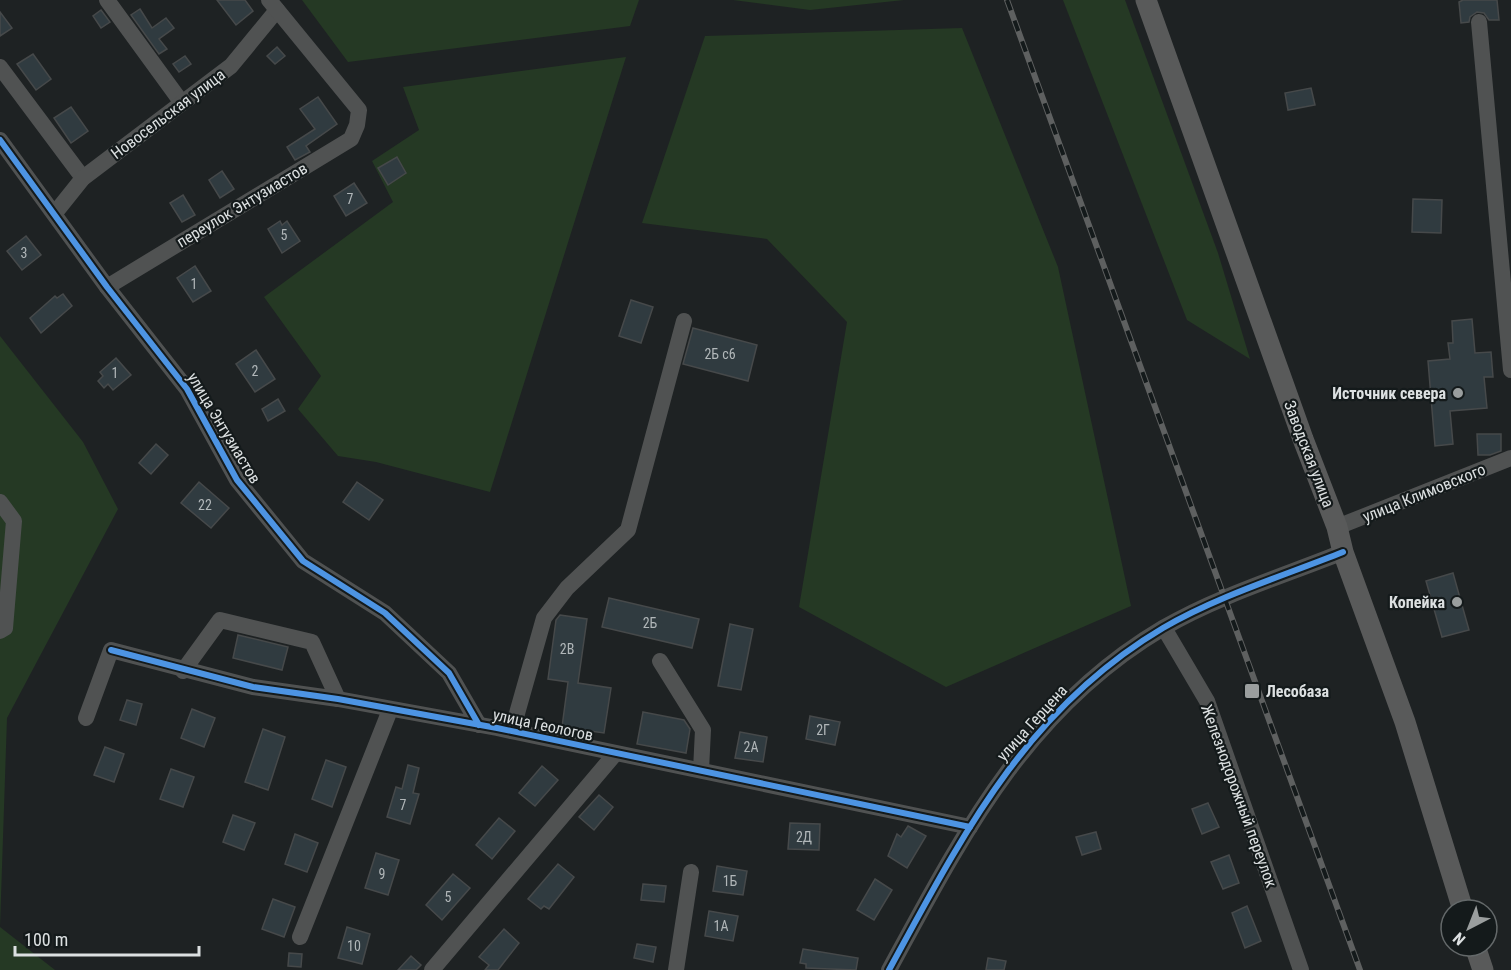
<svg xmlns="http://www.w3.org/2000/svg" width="1511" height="970" font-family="'Roboto Condensed',sans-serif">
  <rect width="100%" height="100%" fill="#1e2223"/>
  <g fill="#253924">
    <polygon points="302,0 639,0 630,26 348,62"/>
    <polygon points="733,0 904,0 810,10"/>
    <polygon points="1063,0 1125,0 1218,253 1250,359 1187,320"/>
    <polygon points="962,28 1058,267 1131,606 946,687 799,607 847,322 767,239 642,223 705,36"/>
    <polygon points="626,57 490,492 376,462 338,456 298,409 321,376 264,297 393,202 372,161 419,130 403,87"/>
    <polygon points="0,336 83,442 118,509 7,718 0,927 55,970 0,970"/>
  </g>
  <g fill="#303b40" stroke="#46494a" stroke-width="1.5">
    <polygon points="217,0 245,0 253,11 236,25"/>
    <polygon points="1463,0 1497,0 1499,20 1489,20 1484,13 1477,12 1470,17 1469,22 1461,23 1459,2"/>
    <polygon points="140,9 152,28 166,18 174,28 159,39 167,49 159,54 131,15"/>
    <polygon points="101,10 110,22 101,28 93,16"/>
    <polygon points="0,12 12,28 0,36"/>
    <polygon points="277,47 285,56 275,64 267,56"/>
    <polygon points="33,54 51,79 36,90 17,64"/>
    <polygon points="185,56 191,64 179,72 173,64"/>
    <polygon points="1311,88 1315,105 1288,110 1285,93"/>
    <polygon points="318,97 337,124 306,146 310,152 295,160 287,147 315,129 300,109"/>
    <polygon points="71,107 88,131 71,143 54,118"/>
    <polygon points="397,157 406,173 388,185 378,168"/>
    <polygon points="222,171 234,189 220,198 209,180"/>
    <polygon points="354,183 367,203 346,216 334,196"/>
    <polygon points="183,195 195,215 182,222 170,203"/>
    <polygon points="1413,199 1442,200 1441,233 1412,232"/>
    <polygon points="280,221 282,225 287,221 300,241 282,253 268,229"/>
    <polygon points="26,236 41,255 22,270 7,251"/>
    <polygon points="195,266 211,291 193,302 177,278"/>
    <polygon points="63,294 72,306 41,333 30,318 55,296 57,298"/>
    <polygon points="631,300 653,307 641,343 619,336"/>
    <polygon points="1472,319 1475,353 1491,352 1493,377 1484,377 1487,408 1450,411 1453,444 1435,446 1428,361 1450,359 1448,343 1453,343 1452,321"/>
    <polygon points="693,328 757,345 748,381 683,364"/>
    <polygon points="256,350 275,379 255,392 236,364"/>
    <polygon points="116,358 131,375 113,390 108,384 104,388 98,381 103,376 100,372"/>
    <polygon points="278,399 285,411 268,421 262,409"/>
    <polygon points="1477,434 1501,434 1501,451 1490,455 1478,455"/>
    <polygon points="156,444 168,455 151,474 139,463"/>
    <polygon points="199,482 229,508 211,528 181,503"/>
    <polygon points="357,482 383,500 369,520 343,502"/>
    <polygon points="1453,573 1469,630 1442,637 1426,581"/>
    <polygon points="609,598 699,619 692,648 602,627"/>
    <polygon points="560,615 587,619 578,683 611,688 604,733 562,727 568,682 548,679 556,620"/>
    <polygon points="730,624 753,629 741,690 718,686"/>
    <polygon points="238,635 288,647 282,670 233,658"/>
    <polygon points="127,700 142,704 136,725 120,720"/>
    <polygon points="192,709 215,718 204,747 181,738"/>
    <polygon points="643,712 684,720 690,729 686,753 637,744"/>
    <polygon points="810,716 840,722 835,745 806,739"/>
    <polygon points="263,729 285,737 268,790 245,782"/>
    <polygon points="740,732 767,737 763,762 735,758"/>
    <polygon points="105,747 124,754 114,782 94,775"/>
    <polygon points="326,760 346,767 332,807 312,799"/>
    <polygon points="408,765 419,768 413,793 419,794 410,824 387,817 396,787 402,789"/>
    <polygon points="542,766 558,780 535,806 519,793"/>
    <polygon points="171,769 194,777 183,807 160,799"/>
    <polygon points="599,795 613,807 594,830 579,817"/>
    <polygon points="1208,803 1219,827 1202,834 1192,809"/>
    <polygon points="233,815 255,823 244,850 223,842"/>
    <polygon points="499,818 515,831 492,859 476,845"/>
    <polygon points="790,823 820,824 819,850 788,849"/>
    <polygon points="908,826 926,836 907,868 888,856 897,834 901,837"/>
    <polygon points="1096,832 1101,849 1082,855 1076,837"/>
    <polygon points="295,834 318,843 307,872 285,864"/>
    <polygon points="376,853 399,860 388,895 365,888"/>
    <polygon points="1229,855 1239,883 1223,889 1211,862"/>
    <polygon points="558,864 574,877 549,909 544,906 541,909 528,899"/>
    <polygon points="717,866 747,871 743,895 713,891"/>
    <polygon points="453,874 470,888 442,920 426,905"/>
    <polygon points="875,879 892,890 874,920 857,910"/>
    <polygon points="643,884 666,886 664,902 641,900"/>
    <polygon points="273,899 295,907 284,937 262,929"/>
    <polygon points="1247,906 1261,941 1245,948 1232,913"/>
    <polygon points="709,911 738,916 733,941 705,936"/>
    <polygon points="347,927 370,934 362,964 338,958"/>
    <polygon points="504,929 519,943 498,970 485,970 489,965 479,957"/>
    <polygon points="637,944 656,947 653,962 634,958"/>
    <polygon points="803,949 858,958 856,970 806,968 806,964 800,963"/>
    <polygon points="289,953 302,954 301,967 288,966"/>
    <polygon points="411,956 421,965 416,970 398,970"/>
    <polygon points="988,958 1006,961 1004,970 986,970"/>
  </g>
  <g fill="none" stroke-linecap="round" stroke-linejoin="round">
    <g stroke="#505252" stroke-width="16">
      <polyline points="107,0 182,103"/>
      <polyline points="1479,22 1511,370"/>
      <polyline points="0,67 83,178"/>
      <polyline points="0,140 107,287 187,389 237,480 303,561 385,613 449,673 479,725"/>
      <polyline points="55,213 83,178 231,66 277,10"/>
      <polyline points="107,287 351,139 357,125 359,110 269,0"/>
      <polyline points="0,502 14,521 5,628 0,631"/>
      <polyline points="1337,527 1511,458"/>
      <polyline points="1164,628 1207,701 1301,970"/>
      <polyline points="660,661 703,730 701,770"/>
      <polyline points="183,671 220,620 312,642 338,699"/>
      <polyline points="86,718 111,650 253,687 338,699 497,728 970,827"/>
      <polyline points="512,731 544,618 567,588 628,530 684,321"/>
      <polyline points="300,937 390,710"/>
      <polyline points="432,970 615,754"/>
      <polyline points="676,970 691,872"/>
      <path d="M 889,970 C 962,836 1026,709 1163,628 C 1218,596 1283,576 1343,552"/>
    </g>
    <g stroke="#595a5a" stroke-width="21">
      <polyline points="1146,0 1303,439 1337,527 1343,552 1405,722 1463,910"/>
      <polyline points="1475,946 1483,970"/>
    </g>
    <g stroke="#5e6060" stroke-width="6">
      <polyline id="rail" points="1007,0 1360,970"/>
    </g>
    <use href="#rail" stroke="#141a1b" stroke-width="4" stroke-dasharray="11" stroke-linecap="butt"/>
    <g stroke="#141a1b" stroke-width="10">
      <g id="cycleway">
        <polyline points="0,140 107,287 187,389 237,480 303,561 385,613 449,673 479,725"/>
        <polyline points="111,650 253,687 338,699 497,728 970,827"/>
        <path d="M 889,970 C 962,836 1026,709 1163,628 C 1218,596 1283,576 1343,552"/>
      </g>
    </g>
    <use href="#cycleway" stroke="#4d94e3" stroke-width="6"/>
  </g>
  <g fill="#9a9e9e" stroke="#141a1b" stroke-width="2">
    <circle cx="1458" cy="393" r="6"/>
    <circle cx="1457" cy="602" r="6"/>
    <rect x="1244" y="683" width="16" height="16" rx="3"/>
  </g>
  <g text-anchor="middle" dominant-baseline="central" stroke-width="4.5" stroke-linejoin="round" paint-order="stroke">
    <g font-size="14" fill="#b1b7b9">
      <text x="350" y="199">7</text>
      <text x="284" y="235">5</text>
      <text x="24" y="253">3</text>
      <text x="194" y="284">1</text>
      <text x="720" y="354">2Б с6</text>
      <text x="255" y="371">2</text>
      <text x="115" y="373">1</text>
      <text x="205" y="505">22</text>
      <text x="650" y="623">2Б</text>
      <text x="567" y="649">2В</text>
      <text x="823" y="730">2Г</text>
      <text x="751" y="747">2А</text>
      <text x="403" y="805">7</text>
      <text x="804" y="837">2Д</text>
      <text x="382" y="874">9</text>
      <text x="730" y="881">1Б</text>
      <text x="448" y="897">5</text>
      <text x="721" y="926">1А</text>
      <text x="354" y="946">10</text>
    </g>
    <g font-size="16" fill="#dce0e1" stroke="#141a1b">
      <text transform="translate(168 114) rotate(-37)">Новосельская улица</text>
      <text transform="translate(242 205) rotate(-31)">переулок Энтузиастов</text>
      <text transform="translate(224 428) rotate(59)">улица Энтузиастов</text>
      <text transform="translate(1309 454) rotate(69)">Заводская улица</text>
      <text transform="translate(1424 493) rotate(-22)">улица Климовского</text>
      <text transform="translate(1032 723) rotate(-48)">улица Герцена</text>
      <text transform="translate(543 725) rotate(12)">улица Геологов</text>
      <text transform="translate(1239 796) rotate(70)">Железнодорожный переулок</text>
    </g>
    <g font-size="16" font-weight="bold" fill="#dce0e1" stroke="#141a1b" text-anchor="end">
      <text x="1446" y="393">Источник севера</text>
      <text x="1445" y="602">Копейка</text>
      <text x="1266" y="691" text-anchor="start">Лесобаза</text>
    </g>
  </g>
  <g transform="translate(1469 928) rotate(222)"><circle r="28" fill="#141a1b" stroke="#64696a" stroke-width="1.5"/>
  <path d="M0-4.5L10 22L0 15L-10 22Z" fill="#9a9e9e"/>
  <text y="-9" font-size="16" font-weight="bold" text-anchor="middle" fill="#dce0e1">N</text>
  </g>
  <path d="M15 946v9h184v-9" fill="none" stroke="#dce0e1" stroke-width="3"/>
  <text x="24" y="946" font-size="18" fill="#dce0e1" stroke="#141a1b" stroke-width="4.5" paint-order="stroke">100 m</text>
</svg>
